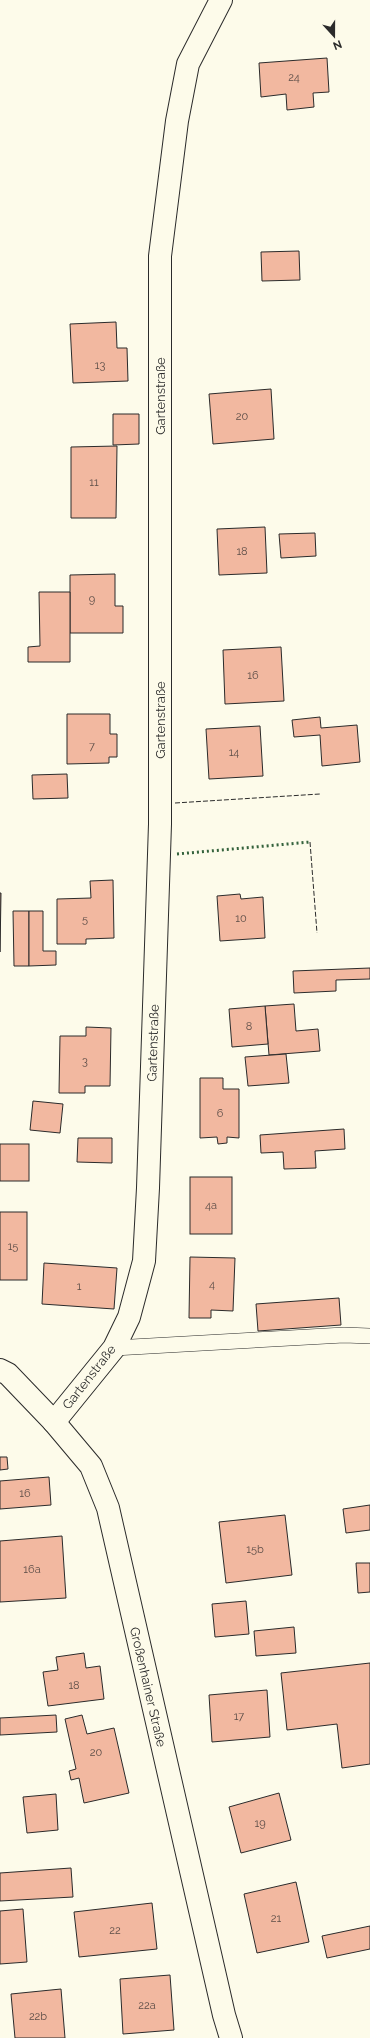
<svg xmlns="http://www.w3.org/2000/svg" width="370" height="2038" font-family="Raleway,sans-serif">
  <rect width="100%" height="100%" fill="#fdfbea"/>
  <g fill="#f2b8a0" stroke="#2b2b2b">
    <polygon points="327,58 329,92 313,93 314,107 287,110 286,94 261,97 259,63"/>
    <polygon points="299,251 300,280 262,281 261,252"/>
    <polygon points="116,322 117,348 127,348 128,381 73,383 70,324"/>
    <polygon points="271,389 274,439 213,444 209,394"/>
    <polygon points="113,414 139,414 139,444 113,445"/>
    <polygon points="117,446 116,518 71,518 71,447"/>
    <polygon points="265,527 267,573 219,575 217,529"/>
    <polygon points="315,533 316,556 281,558 279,534"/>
    <polygon points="115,574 115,606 123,606 123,633 70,633 70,575"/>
    <polygon points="39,592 70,592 70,662 28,662 28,647 40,646"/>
    <polygon points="281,647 284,701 225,704 223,650"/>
    <polygon points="67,714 110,714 110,734 117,734 117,757 109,757 109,763 67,764"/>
    <polygon points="320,717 321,728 357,725 360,762 322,766 320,735 294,737 292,720"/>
    <polygon points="260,726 263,776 209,779 206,729"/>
    <polygon points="67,774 68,798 33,799 32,775"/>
    <polygon points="113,880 114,938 86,939 86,944 57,944 57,899 91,898 90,881"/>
    <polygon points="0,893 1,893 0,952"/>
    <polygon points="240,894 241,899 263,897 265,938 220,941 217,896"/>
    <polygon points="13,911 29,911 29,966 14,966"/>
    <polygon points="29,911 43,911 43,951 56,951 56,965 29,966"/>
    <polygon points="370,968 370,979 336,980 336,991 294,993 293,971"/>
    <polygon points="294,1004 296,1031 318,1029 320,1051 269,1055 265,1006"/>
    <polygon points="265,1006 268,1044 232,1047 229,1009"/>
    <polygon points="86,1027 111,1028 110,1086 85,1086 85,1093 59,1093 60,1036 86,1036"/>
    <polygon points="286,1054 289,1083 248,1086 245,1057"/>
    <polygon points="200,1078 223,1078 223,1089 239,1089 239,1138 227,1137 227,1143 218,1144 217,1137 200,1138"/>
    <polygon points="33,1101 63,1104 60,1133 30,1130"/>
    <polygon points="344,1129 345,1149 315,1151 316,1168 284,1169 283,1152 261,1153 260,1135"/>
    <polygon points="78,1138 112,1138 112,1163 77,1162"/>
    <rect x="0" y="1144" width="29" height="37"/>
    <rect x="190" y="1177" width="42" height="57"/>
    <rect x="0" y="1212" width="27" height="68"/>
    <polygon points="190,1257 235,1258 233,1311 211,1310 211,1318 189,1318"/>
    <polygon points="44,1263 117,1268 114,1309 42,1304"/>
    <polygon points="339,1298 341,1325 258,1331 256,1304"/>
    <polygon points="0,1457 7,1457 8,1469 0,1470"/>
    <polygon points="49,1477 51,1505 0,1509 0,1481"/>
    <polygon points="370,1505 370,1530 346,1533 343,1509"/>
    <polygon points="285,1515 292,1575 226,1583 219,1522"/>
    <polygon points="62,1536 66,1598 0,1602 0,1541"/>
    <polygon points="356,1563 370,1563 370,1592 358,1593"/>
    <polygon points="246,1601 249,1634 215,1637 212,1604"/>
    <polygon points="294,1627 296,1653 256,1656 254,1631"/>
    <polygon points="84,1653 86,1668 100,1666 104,1699 48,1706 43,1672 58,1670 56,1657"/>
    <polygon points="370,1663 370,1764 342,1768 337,1724 287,1730 281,1673"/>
    <polygon points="267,1690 270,1737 212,1742 209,1695"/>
    <polygon points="56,1715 57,1732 0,1735 0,1718"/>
    <polygon points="82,1715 87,1734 114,1728 129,1793 84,1803 79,1778 71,1780 69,1771 76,1769 65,1719"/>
    <polygon points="279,1793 291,1840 241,1853 229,1807"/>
    <polygon points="56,1794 58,1830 27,1833 23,1797"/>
    <polygon points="71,1868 73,1897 0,1901 0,1873"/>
    <polygon points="296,1882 309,1942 257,1953 244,1894"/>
    <polygon points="152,1903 157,1949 79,1957 74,1912"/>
    <polygon points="23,1909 27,1962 0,1964 0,1911"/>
    <polygon points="370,1926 370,1949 327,1958 322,1936"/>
    <polygon points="170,1975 174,2030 123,2034 120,1979"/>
    <polygon points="61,1989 65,2038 15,2038 11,1994"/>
  </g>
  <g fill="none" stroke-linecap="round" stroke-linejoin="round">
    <g stroke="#2b2b2b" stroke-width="16">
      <polyline id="lane" points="114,1348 344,1335 370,1336"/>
    </g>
    <g stroke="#2b2b2b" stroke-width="24">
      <polyline id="street" points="54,1422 114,1348 129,1317 144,1261 148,1188 160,824 160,256 177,121 188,64 221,0"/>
    </g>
    <g stroke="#2b2b2b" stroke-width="24">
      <polyline id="secondary" points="0,1370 8,1374 54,1422 91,1466 108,1508 224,2015 231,2038"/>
    </g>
    <use href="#lane" stroke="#fdfbea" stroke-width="15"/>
    <use href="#street" stroke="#fdfbea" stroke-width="22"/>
    <use href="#secondary" stroke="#fdfbea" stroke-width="22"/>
    <polyline stroke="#34623c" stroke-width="3" stroke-dasharray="2 3" stroke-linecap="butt" points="177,854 310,842"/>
    <g stroke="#2b2b2b" stroke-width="1" stroke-dasharray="5 2" stroke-linecap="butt">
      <polyline points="175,803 320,794"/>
      <polyline points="310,842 317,933"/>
    </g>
  </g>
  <g text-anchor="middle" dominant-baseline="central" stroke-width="3" stroke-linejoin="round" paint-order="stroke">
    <g font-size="11" fill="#5d4e48">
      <text x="294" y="77">24</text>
      <text x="100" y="365">13</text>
      <text x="242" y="416">20</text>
      <text x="94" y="482">11</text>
      <text x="242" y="551">18</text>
      <text x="92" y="599">9</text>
      <text x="253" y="675">16</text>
      <text x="92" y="746">7</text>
      <text x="234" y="752">14</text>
      <text x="241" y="918">10</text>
      <text x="85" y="919">5</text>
      <text x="249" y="1026">8</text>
      <text x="85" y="1061">3</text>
      <text x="220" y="1113">6</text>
      <text x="211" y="1205">4a</text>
      <text x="13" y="1246">15</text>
      <text x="212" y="1284">4</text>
      <text x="79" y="1286">1</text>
      <text x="25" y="1493">16</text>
      <text x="255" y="1549">15b</text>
      <text x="32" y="1569">16a</text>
      <text x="74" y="1685">18</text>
      <text x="239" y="1716">17</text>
      <text x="96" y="1752">20</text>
      <text x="260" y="1823">19</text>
      <text x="276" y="1918">21</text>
      <text x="115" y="1930">22</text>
      <text x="147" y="2005">22a</text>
      <text x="38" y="2016">22b</text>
    </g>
    <g font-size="13" fill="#2b2b2b" stroke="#fdfbea">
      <text transform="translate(160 396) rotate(-90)">Gartenstraße</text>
      <text transform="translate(160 720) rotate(-90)">Gartenstraße</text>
      <text transform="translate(153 1043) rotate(-88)">Gartenstraße</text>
      <text transform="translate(89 1377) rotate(-52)">Gartenstraße</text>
      <text transform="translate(148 1687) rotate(77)">Großenhainer Straße</text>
    </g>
  </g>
  <g transform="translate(334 36) rotate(159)" stroke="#fdfbea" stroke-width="3" paint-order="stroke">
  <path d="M0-3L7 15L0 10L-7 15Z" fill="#2b2b2b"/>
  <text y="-6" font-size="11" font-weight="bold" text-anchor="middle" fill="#2b2b2b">N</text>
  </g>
</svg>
